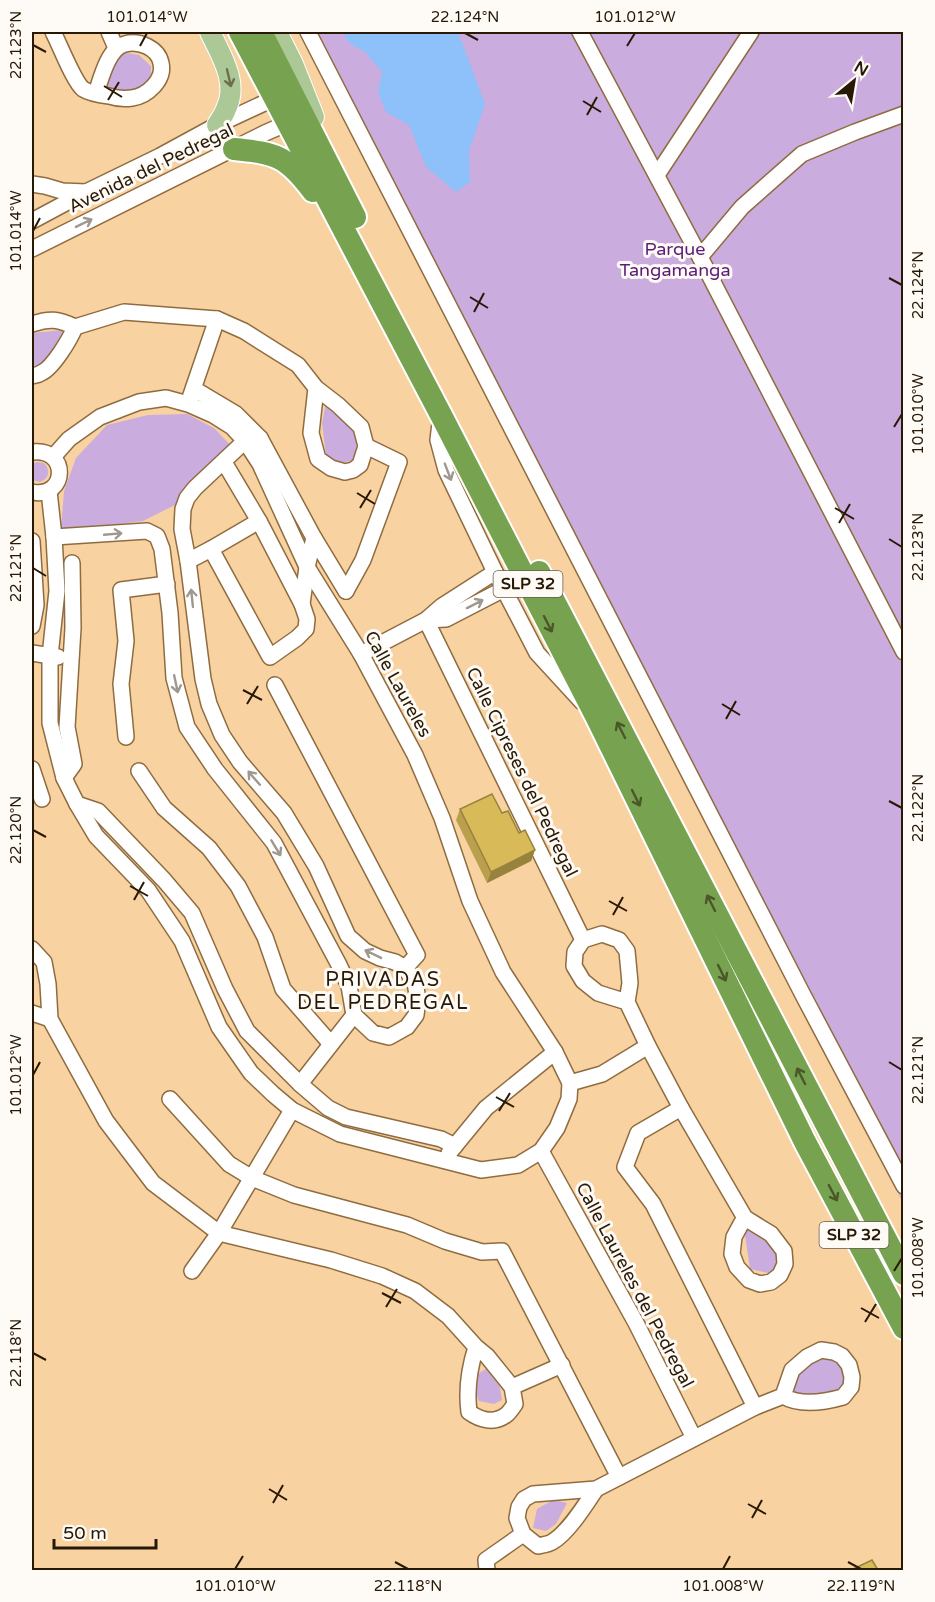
<svg xmlns="http://www.w3.org/2000/svg" width="935" height="1602" font-family="'Varela Round',sans-serif">
  <rect width="100%" height="100%" fill="#f9d2a2"/>
  <g fill="#cbacde">
    <polygon points="302,32 903,32 903,1203"/>
    <path d="M 127,53 L 139,55 L 151,66 C 151,70 151,76 149,80 C 141,97 119,92 104,91 L 119,55 Z"/>
    <polygon points="63,330 60,341 43,364 32,366 32,333"/>
    <polygon points="326,403 353,431 357,443 353,460 341,463 326,455 322,423"/>
    <polygon points="187,414 214,428 233,448 177,504 143,521 72,530 61,529 64,491 76,458 107,425 148,415"/>
    <path d="M 37,462 L 44,463 C 51,470 49,479 40,482 L 32,480 L 32,464 Z"/>
    <polygon points="744,1228 774,1241 779,1258 777,1270 768,1273 750,1269"/>
    <polygon points="832,1357 837,1360 848,1379 837,1394 807,1395 790,1393 800,1372 816,1358"/>
    <polygon points="486,1369 500,1387 502,1400 494,1404 479,1401 475,1390 477,1374"/>
    <polygon points="553,1500 567,1503 556,1524 546,1531 533,1528 537,1509"/>
  </g>
  <polygon fill="#8ec0f9" points="342,32 458,32 485,104 469,151 470,182 456,192 426,167 409,125 386,112 378,92 382,72 365,52 349,43"/>
  <g fill="none" stroke-linecap="round" stroke-linejoin="round">
    <g stroke="#8f6c3f" stroke-width="18">
      <g id="minor">
        <path d="M 53,32 C 59,43 74,82 83,89 C 89,93 101,95 109,96 C 115,98 125,99 132,98 C 147,96 165,80 161,63 C 158,48 139,40 125,44 C 108,48 101,79 96,93"/>
        <polyline points="109,32 116,48"/>
        <polyline points="308,32 803,995 904,1186"/>
        <polyline points="580,32 700,257 904,652"/>
        <polyline points="657,175 751,32"/>
        <polyline points="32,184 45,186 62,191 86,192"/>
        <polyline points="32,221 86,192 160,156 217,125 275,98"/>
        <polyline points="32,249 265,133 288,123"/>
        <polyline points="700,257 742,207 802,154 855,132 904,114"/>
        <path d="M 32,324 C 50,318 58,319 75,327 L 124,312 L 217,319 L 244,331 L 298,365 L 316,388 L 338,405 L 361,427 L 366,446 L 360,465 L 353,470 L 345,472 L 331,468 L 318,459 L 311,433 L 316,388"/>
        <path d="M 32,376 C 35,375 38,375 41,373 C 53,368 70,339 75,327"/>
        <polyline points="194,389 236,414 260,438 314,538 346,591"/>
        <polyline points="190,398 217,319"/>
        <polyline points="441,415 438,440 446,470 495,572 537,653 582,702"/>
        <path d="M 32,452 C 69,447 68,499 32,492"/>
        <polyline points="224,462 259,521 302,604"/>
        <polyline points="49,491 54,537 57,591 50,656 50,723 64,778 77,804 96,836 148,890 182,941 219,1027 251,1073 273,1094 292,1110 340,1134 481,1170 518,1165 541,1151 557,1128 569,1099 570,1083 555,1052 503,972 470,901 442,818 415,755 361,654 307,567 260,464 245,441 232,427 213,415 188,404 166,398 139,402 100,417 69,439 53,457"/>
        <polyline points="54,537 147,531 157,536 162,549 170,613 174,678 187,727 215,769 274,843 338,963 349,986 354,1015 373,1033 389,1037 407,1027 416,1015 418,999 415,983 405,968 395,962 380,958 365,951 348,936 316,866 284,813 240,762 222,735 209,704 203,679 188,561 182,529 183,509 187,498 195,488 245,441 260,438"/>
        <polyline points="32,541 36,605 32,626"/>
        <polyline points="211,549 270,657 297,638 306,629 307,619 302,604 307,567 314,538"/>
        <polyline points="188,561 211,549 259,521"/>
        <polyline points="346,591 363,560 399,462 366,446"/>
        <polyline points="426,620 583,940"/>
        <polyline points="426,620 446,619 504,589"/>
        <polyline points="32,653 58,657"/>
        <polyline points="361,654 426,620 442,606 495,572"/>
        <polyline points="275,685 417,955 405,968"/>
        <polyline points="126,737 121,684 126,641 121,590 167,584"/>
        <polyline points="32,769 42,799"/>
        <polyline points="139,771 164,808 209,848 238,886 265,937 283,989 331,1044"/>
        <polyline points="64,778 74,764 67,727 73,628 72,563"/>
        <polyline points="77,804 98,811 164,880 192,913 225,989 247,1031 300,1084 328,1108 346,1117 441,1139 455,1146"/>
        <path d="M 32,949 L 44,962 L 48,984 L 50,1019 L 106,1121 L 153,1183 L 219,1233 L 331,1260 L 382,1276 L 415,1291 L 448,1316 L 476,1347 L 487,1356 L 512,1387 L 515,1404 C 513,1407 509,1413 506,1415 C 494,1424 480,1420 469,1412 C 466,1389 469,1369 476,1347"/>
        <polyline points="627,1002 598,993 583,981 574,966 575,952 583,940 602,934 619,940 627,951 630,983 627,1002 648,1046 681,1108 745,1218 771,1234 784,1251 785,1264 780,1275 771,1282 760,1284 749,1280 737,1267 732,1254 734,1237 741,1224 745,1218"/>
        <polyline points="32,1013 50,1019"/>
        <polyline points="570,1083 602,1074 648,1046"/>
        <polyline points="300,1084 354,1015"/>
        <polyline points="170,1099 229,1164 252,1178 294,1195 407,1225 445,1241 482,1252 502,1251 619,1477"/>
        <polyline points="681,1108 638,1133 625,1167 653,1204 755,1407"/>
        <polyline points="541,1151 636,1323 694,1438"/>
        <polyline points="449,1153 486,1108 555,1052"/>
        <polyline points="192,1271 219,1233 292,1110"/>
        <polyline points="512,1387 562,1365"/>
        <path d="M 596,1489 C 586,1504 568,1533 552,1542 C 549,1544 543,1545 538,1546 L 523,1534 L 517,1518 L 519,1507 L 524,1499 L 533,1494 L 596,1489 L 755,1407 L 783,1396 L 792,1370 L 807,1357 L 821,1350 L 834,1352 L 842,1356 L 849,1365 L 852,1377 L 851,1387 L 843,1397 C 825,1402 800,1406 783,1396"/>
        <polyline points="487,1570 486,1560 523,1534"/>
      </g>
    </g>
    <g stroke="#fff" stroke-width="22">
      <g id="major">
        <path d="M 210,32 C 221,55 239,83 226,109 C 224,115 220,120 217,125"/>
        <polyline points="277,32 293,64 314,117"/>
      </g>
    </g>
    <g stroke="#fff" stroke-width="26">
      <g id="highway">
        <polyline points="240,32 441,415 597,718 805,1142 904,1328"/>
        <polyline points="261,32 355,217"/>
        <path d="M 234,149 C 276,153 287,156 313,191"/>
        <polyline points="539,572 904,1274"/>
      </g>
    </g>
    <use href="#minor" stroke="#fff" stroke-width="15"/>
    <use href="#major" stroke="#adc897" stroke-width="20"/>
    <use href="#highway" stroke="#77a351" stroke-width="22"/>
  </g>
  <polygon fill="#baa04d" points="460,809 502,813 519,833 535,850 531,861 487,883 456,820"/>
  <polygon fill="#97823e" points="535,850 531,861 487,883 491,872"/>
  <g fill="#d8ba59" stroke="#97823e" stroke-width="1.5">
    <polygon points="492,794 502,813 508,811 519,833 525,830 535,850 491,872 460,809"/>
    <polygon points="872,1560 878,1570 851,1570"/>
  </g>
  <defs><path id="oneway-shaft" d="M-6 0H5M1.5-3L5.5 0L1.5 3" fill="none" stroke-width="1.6" stroke-linecap="round" stroke-linejoin="round" transform="scale(1.5)"/></defs>
  <use stroke="#6a704e" href="#oneway-shaft" transform="translate(229 78) rotate(77)"/>
  <g stroke="#9e988f">
    <use href="#oneway-shaft" transform="translate(84 223) rotate(-26)"/>
    <use href="#oneway-shaft" transform="translate(448 472) rotate(69)"/>
    <use href="#oneway-shaft" transform="translate(113 534) rotate(-5)"/>
    <use href="#oneway-shaft" transform="translate(192 598) rotate(-96)"/>
    <use href="#oneway-shaft" transform="translate(475 604) rotate(-27)"/>
    <use href="#oneway-shaft" transform="translate(176 684) rotate(78)"/>
    <use href="#oneway-shaft" transform="translate(254 778) rotate(-131)"/>
    <use href="#oneway-shaft" transform="translate(276 848) rotate(59)"/>
    <use href="#oneway-shaft" transform="translate(373 954) rotate(-154)"/>
  </g>
  <g stroke="#4b5728">
    <use href="#oneway-shaft" transform="translate(548 624) rotate(63)"/>
    <use href="#oneway-shaft" transform="translate(621 730) rotate(-117)"/>
    <use href="#oneway-shaft" transform="translate(636 798) rotate(64)"/>
    <use href="#oneway-shaft" transform="translate(711 903) rotate(-117)"/>
    <use href="#oneway-shaft" transform="translate(722 973) rotate(64)"/>
    <use href="#oneway-shaft" transform="translate(801 1076) rotate(-117)"/>
    <use href="#oneway-shaft" transform="translate(833 1193) rotate(62)"/>
  </g>
  <path fill="none" stroke="#271906" stroke-width="2" d="M 465,33 L 478,40M 33,45 L 46,52M 140,46 L 147,33M 627,46 L 635,33M 104,86 L 122,97M 108,100 L 119,82M 583,101 L 601,112M 587,115 L 597,97M 33,231 L 40,218M 889,278 L 902,285M 470,297 L 488,308M 474,312 L 484,293M 894,427 L 902,414M 357,493 L 375,504M 360,508 L 371,490M 835,508 L 854,519M 839,523 L 850,504M 889,539 L 902,547M 33,568 L 46,576M 243,690 L 262,700M 247,704 L 258,686M 722,704 L 740,715M 726,719 L 736,701M 889,801 L 902,808M 33,830 L 46,837M 130,886 L 148,896M 134,900 L 144,882M 609,901 L 627,911M 613,915 L 623,897M 889,1062 L 902,1070M 33,1075 L 40,1062M 496,1097 L 514,1107M 499,1111 L 510,1093M 894,1271 L 902,1258M 382,1293 L 401,1303M 386,1307 L 397,1289M 861,1308 L 879,1318M 865,1322 L 876,1304M 33,1353 L 46,1360M 269,1489 L 287,1500M 273,1503 L 283,1485M 748,1504 L 766,1514M 752,1518 L 762,1500M 395,1562 L 408,1569M 848,1562 L 861,1569M 235,1569 L 243,1556M 723,1569 L 730,1556"/>
  <g text-anchor="middle" dominant-baseline="central" stroke-width="6" stroke-linejoin="round" paint-order="stroke">
    <g fill="#fefaf5" stroke="#685c4e" stroke-width="1.5">
      <rect x="493.5" y="571" width="69" height="26" rx="4.5"/>
      <rect x="819.5" y="1222" width="69" height="26" rx="4.5"/>
    </g>
    <g font-size="16" font-weight="bold" fill="#271906">
      <text x="528" y="584">SLP 32</text>
      <text x="854" y="1235">SLP 32</text>
    </g>
    <g font-size="18" fill="#271906" stroke="#fefaf5">
      <text transform="translate(151 168) rotate(-26)">Avenida del Pedregal</text>
      <text transform="translate(398 684) rotate(61)">Calle Laureles</text>
      <text transform="translate(522 772) rotate(64)">Calle Cipreses del Pedregal</text>
      <text transform="translate(635 1285) rotate(62)">Calle Laureles del Pedregal</text>
    </g>
    <g font-size="18" fill="#5a1c78" stroke="#fefaf5">
      <text x="675" y="249">Parque<tspan x="675" dy="21">Tangamanga</tspan></text>
    </g>
    <g font-size="20" letter-spacing="1.5" fill="#271906" stroke="#fefaf5">
      <text x="383" y="980">PRIVADAS<tspan x="383" dy="23">DEL PEDREGAL</tspan></text>
    </g>
  </g>
  <rect width="935" height="1602" fill="none" stroke="#fefaf5" stroke-width="66"/>
  <g transform="translate(854 81) rotate(30)" stroke="#fefaf5" stroke-width="4.5" paint-order="stroke">
  <path d="M0-4.5L10 22L0 15L-10 22Z" fill="#271906"/>
  <text y="-9" font-size="16" font-weight="bold" text-anchor="middle" fill="#271906">N</text>
  </g>
  <path d="M54 1539v9h102v-9" fill="none" stroke="#271906" stroke-width="3"/>
  <text x="63" y="1539" font-size="18" fill="#271906" stroke="#fefaf5" stroke-width="4.5" paint-order="stroke">50 m</text>
  <rect x="33" y="33" width="869" height="1536" fill="none" stroke="#271906" stroke-width="2"/>
  <g font-size="15" text-anchor="middle" fill="#271906">
    <text x="147" y="22">101.014°W</text>
    <text x="465" y="22">22.124°N</text>
    <text x="635" y="22">101.012°W</text>
    <text transform="translate(16 45) rotate(-90)" y="5">22.123°N</text>
    <text transform="translate(16 231) rotate(-90)" y="5">101.014°W</text>
    <text transform="translate(918 285) rotate(-90)" y="5">22.124°N</text>
    <text transform="translate(918 414) rotate(-90)" y="5">101.010°W</text>
    <text transform="translate(918 547) rotate(-90)" y="5">22.123°N</text>
    <text transform="translate(16 568) rotate(-90)" y="5">22.121°N</text>
    <text transform="translate(918 808) rotate(-90)" y="5">22.122°N</text>
    <text transform="translate(16 830) rotate(-90)" y="5">22.120°N</text>
    <text transform="translate(918 1070) rotate(-90)" y="5">22.121°N</text>
    <text transform="translate(16 1075) rotate(-90)" y="5">101.012°W</text>
    <text transform="translate(918 1258) rotate(-90)" y="5">101.008°W</text>
    <text transform="translate(16 1353) rotate(-90)" y="5">22.118°N</text>
    <text x="235" y="1591">101.010°W</text>
    <text x="408" y="1591">22.118°N</text>
    <text x="723" y="1591">101.008°W</text>
    <text x="861" y="1591">22.119°N</text>
  </g>
</svg>
